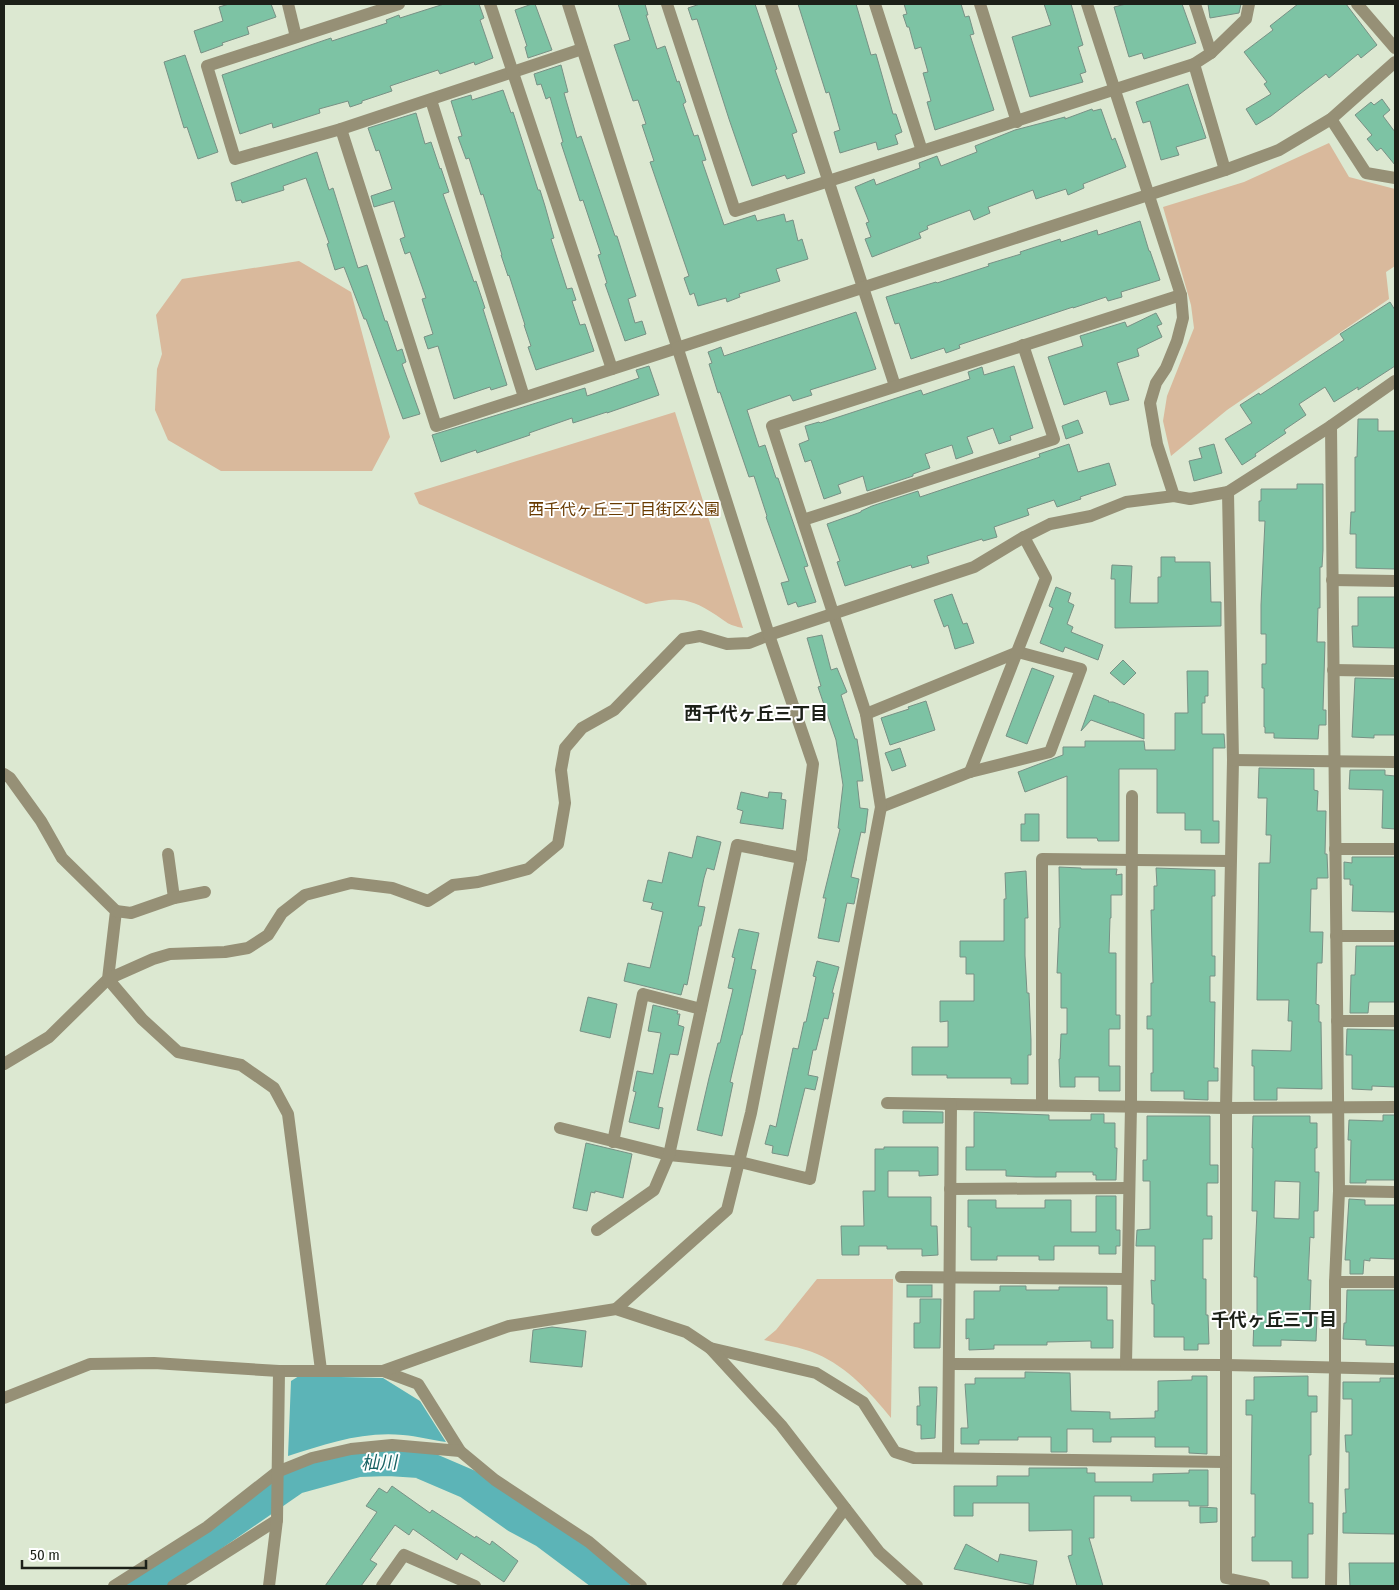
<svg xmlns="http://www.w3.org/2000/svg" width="1399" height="1590" font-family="'Fira Sans Condensed','Noto Sans JP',sans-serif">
  <rect width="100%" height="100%" fill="#dce8d1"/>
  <g fill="#d9b99c">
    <polygon points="1329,143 1349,177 1395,189 1395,266 1386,272 1389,299 1227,410 1171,456 1163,421 1167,396 1194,328 1191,305 1163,207 1244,182"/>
    <polygon points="299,261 351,292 390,437 372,471 221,471 168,440 155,410 157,369 162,354 156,315 182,279"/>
    <path d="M 675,412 L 743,628 C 728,625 728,623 716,615 C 689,597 677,597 646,604 L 419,504 L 414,493 Z"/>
    <path d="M 817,1279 L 893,1279 L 891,1418 C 871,1393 847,1367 817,1354 C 801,1347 781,1344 764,1340 L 776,1330 Z"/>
  </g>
  <path fill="#5cb4b7" d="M 299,1376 L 383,1378 L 420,1401 L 446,1442 C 432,1440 417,1436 403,1435 C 363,1431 326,1444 288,1456 L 291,1381 Z"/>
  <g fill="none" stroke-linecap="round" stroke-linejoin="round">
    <polyline stroke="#5cb4b7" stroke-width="30" points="141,1586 296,1479 358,1462 389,1461 419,1463 468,1484 516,1518 544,1533 615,1586"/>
  </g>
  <g fill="#7dc3a4" stroke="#789185" fill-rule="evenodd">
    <polygon points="229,4 271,4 276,17 247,27 249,34 222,43 223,45 201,53 194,31 223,21 219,7"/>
    <polygon points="444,4 479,4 484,18 480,20 493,58 475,65 474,62 440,74 438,70 390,86 392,91 362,101 362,103 350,107 348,101 319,109 320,113 273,128 272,123 240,134 222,75 331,38 332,41 387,23 386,20 399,15 400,18"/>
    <polygon points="532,4 535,4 552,50 528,58 525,47 527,46 515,10"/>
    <polygon points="618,4 645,4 648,15 646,15 657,49 665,46 677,82 679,81 686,102 683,104 694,136 698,135 706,160 702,161 724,225 755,215 757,221 784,214 786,222 793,220 798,241 802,239 808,259 776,269 780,281 739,294 740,297 727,302 726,298 698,306 694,293 690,295 684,278 689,276 650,162 654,161 642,125 646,124 638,100 633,101 614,45 630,40"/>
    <polygon points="700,4 755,4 777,69 775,70 797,132 792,134 805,173 787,179 785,175 752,186 729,119 697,19 692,20 688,8"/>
    <polygon points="798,4 856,4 871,55 876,54 893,114 896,114 902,132 895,135 898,144 878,150 876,142 840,153 834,132 840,130 829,92 826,93"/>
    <polygon points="904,4 961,4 965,17 969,16 974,34 970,35 994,110 935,130 927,102 931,101 923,73 928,72 921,47 915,49 909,27 907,27 903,15 907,14"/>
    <polygon points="1044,4 1071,4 1083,45 1078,47 1086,72 1080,74 1083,82 1030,97 1012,37 1051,25"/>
    <polygon points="1126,4 1182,4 1196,43 1144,59 1142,53 1129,57 1114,7"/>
    <polygon points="1208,4 1241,4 1239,13 1210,18"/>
    <polygon points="1298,4 1346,4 1377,45 1361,58 1358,54 1329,78 1326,74 1271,116 1256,125 1246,109 1271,94 1264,84 1267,82 1244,52 1273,30 1270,26"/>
    <polygon points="185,55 218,152 198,159 187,127 184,128 164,62"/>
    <polygon points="561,65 568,92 564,93 577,138 581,136 615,236 617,236 636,296 628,299 635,323 642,321 646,334 625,341 605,284 607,283 598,255 601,254 583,200 580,201 561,143 563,142 550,97 546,99 541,84 537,85 534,74"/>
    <polygon points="1188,84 1206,138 1176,147 1179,155 1161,160 1150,121 1143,123 1136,102"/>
    <polygon points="503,90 511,113 513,112 538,190 540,190 545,206 554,238 551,239 567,289 572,288 576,300 572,301 580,325 585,324 594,351 536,370 528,347 531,346 524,325 525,325 509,275 508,276 501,255 502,255 483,194 481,195 469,158 466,159 458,137 462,136 451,101 471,95 472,100"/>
    <polygon points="1382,99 1390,110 1383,116 1395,132 1395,165 1381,148 1377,151 1367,139 1372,135 1355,115 1371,102 1374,105"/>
    <polygon points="1092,109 1093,111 1101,109 1112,140 1115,138 1126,167 1083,184 1084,188 1068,195 1066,189 1036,199 1033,190 988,207 990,213 974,220 970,210 927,226 928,229 919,233 921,238 872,257 865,239 871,237 866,223 869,222 855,187 874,179 876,185 920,168 919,163 937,156 941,166 977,152 975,146 1015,130 1065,117 1065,119"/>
    <polygon points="416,113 425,144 431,142 440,169 441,168 449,192 443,194 474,282 476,281 485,308 483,309 507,385 491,390 490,387 454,399 438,346 428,349 424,337 433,334 422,299 426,298 410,252 405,254 400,239 405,237 394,201 374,207 371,196 392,189 379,150 376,151 368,128"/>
    <polygon points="317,152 329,190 333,188 358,268 367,265 385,321 387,321 397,351 402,349 406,362 402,364 420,414 403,419 366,319 364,319 344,267 335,270 327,244 329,243 306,178 283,186 284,190 242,203 241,200 236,201 231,183"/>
    <polygon points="1140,221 1149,251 1150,251 1160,280 1121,292 1122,297 1108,301 1106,297 1073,308 1073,307 959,345 960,348 946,353 944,348 911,359 899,323 895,324 886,297 936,282 937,283 989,266 988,264 1021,254 1020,252 1060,239 1061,242 1097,230 1098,235"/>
    <polygon points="1390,302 1395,310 1395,366 1358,390 1358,387 1334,402 1325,387 1299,404 1306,415 1284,430 1286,433 1255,454 1256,456 1242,465 1225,439 1252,423 1240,405 1259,393 1260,395 1344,340 1340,334"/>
    <polygon points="856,312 876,369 810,390 812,395 793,401 790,395 747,410 759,447 765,445 776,478 778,478 808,566 804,567 816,602 798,607 796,602 788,605 781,583 789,581 766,517 767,516 754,476 749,477 720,392 718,393 709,364 712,363 708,352 721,347 724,356"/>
    <polygon points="1156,313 1162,324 1157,326 1162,337 1137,349 1139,356 1117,363 1129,400 1110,405 1106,391 1064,405 1048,357 1083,346 1080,336 1125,322 1127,327"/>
    <polygon points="649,366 659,395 607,413 607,412 573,423 572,418 529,433 530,435 477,453 476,450 441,462 432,435 585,388 587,396 639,378 636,370"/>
    <polygon points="1014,366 1033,428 1010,436 1011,440 999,444 993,428 967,437 973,453 956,459 952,445 925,454 930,468 913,474 913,476 867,491 863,476 838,485 841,493 824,499 811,460 805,462 799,444 809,440 805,426 819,422 820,423 921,390 923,395 970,379 968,372 982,367 984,375"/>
    <polygon points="1358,419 1378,419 1378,431 1395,431 1395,569 1356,568 1356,534 1350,534 1351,512 1355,512 1355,457 1357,457"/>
    <polygon points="1078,420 1083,433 1066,439 1062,426"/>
    <polygon points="1069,444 1078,472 1109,463 1116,485 1080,497 1081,499 1057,507 1054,500 1027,509 1029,515 994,527 997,537 983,541 982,539 927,556 929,563 912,568 911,565 845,586 837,562 840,561 827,524 861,512 861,511 872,506 918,491 920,497 1040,457 1039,454"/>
    <polygon points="1214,444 1222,473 1194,481 1189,461 1202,458 1199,448"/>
    <polygon points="1297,484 1323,484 1323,550 1322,567 1320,567 1320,608 1318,608 1317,642 1325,642 1323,710 1326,710 1326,725 1319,725 1318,739 1274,738 1274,733 1265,733 1265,727 1264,727 1264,688 1262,688 1262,664 1266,664 1266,634 1261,634 1261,605 1265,521 1259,521 1259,501 1261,501 1261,489 1297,489"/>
    <polygon points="1161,557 1175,557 1175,562 1210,562 1211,602 1221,602 1221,626 1115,628 1115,579 1111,579 1112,565 1132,566 1130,603 1158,603 1158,577 1161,577"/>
    <polygon points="1056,587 1071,593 1068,602 1074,605 1067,624 1073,627 1071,632 1103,645 1098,660 1065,647 1063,652 1040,643 1053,608 1049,606"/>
    <polygon points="952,594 963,624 967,623 974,643 955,649 948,625 944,627 934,600"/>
    <polygon points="1358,597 1395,597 1395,648 1353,647 1352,626 1358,626"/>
    <polygon points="822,635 831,670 837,668 847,692 841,695 855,739 857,739 859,752 863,781 857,781 860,808 868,809 865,833 861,832 851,877 859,879 854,904 847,903 839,942 818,938 826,898 823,898 840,829 838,828 843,785 836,740 818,687 821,686 807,638"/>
    <polygon points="1123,660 1136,673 1124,685 1110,673"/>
    <polygon points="1032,668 1054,676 1027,744 1006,736"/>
    <polygon points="1187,671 1208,671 1208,696 1205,696 1205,703 1202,703 1202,734 1224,734 1225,748 1213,748 1213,821 1219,821 1219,843 1201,843 1201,830 1185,830 1185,813 1157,813 1157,769 1119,769 1119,841 1098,841 1097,838 1067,838 1067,776 1025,792 1018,772 1063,755 1063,747 1085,747 1085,741 1144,741 1145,750 1175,750 1175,713 1188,713"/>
    <polygon points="1355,678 1395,679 1395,735 1374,735 1374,738 1352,737"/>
    <polygon points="1094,695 1109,701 1108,702 1113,702 1144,714 1144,739 1091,720 1081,731"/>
    <polygon points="926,701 935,730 890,745 881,718 909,709 908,707"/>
    <polygon points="900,748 906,766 892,771 885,753"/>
    <polygon points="1259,768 1314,769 1314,790 1318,791 1317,811 1326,811 1325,854 1327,854 1328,878 1317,878 1317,889 1311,889 1310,932 1323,932 1322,963 1317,963 1316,1004 1319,1005 1319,1022 1321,1022 1322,1089 1277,1088 1277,1100 1254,1100 1254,1066 1252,1066 1252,1050 1291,1051 1292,1021 1288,1021 1289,1000 1257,1000 1259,863 1270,863 1271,835 1266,835 1267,798 1258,798"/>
    <polygon points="1350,770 1385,770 1385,775 1395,776 1395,829 1382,828 1383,790 1349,789"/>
    <polygon points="741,792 768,798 769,792 782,793 781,799 786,800 783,829 740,823 743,811 737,809"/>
    <polygon points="1025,814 1039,814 1039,841 1021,841 1021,824 1025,824"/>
    <polygon points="697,836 721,842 714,870 707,868 704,878 698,906 705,907 701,926 699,926 687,985 684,984 681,995 624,981 628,963 650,968 663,912 651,909 653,903 643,901 648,880 662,883 669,852 692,858"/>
    <polygon points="1352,857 1395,857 1395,912 1352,911 1353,885 1350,885 1350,879 1344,879 1344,862 1352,863"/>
    <polygon points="1059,867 1081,868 1081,869 1117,869 1116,875 1122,874 1122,895 1111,895 1111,918 1110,918 1109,953 1116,953 1116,1015 1120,1015 1120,1029 1109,1029 1109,1066 1120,1066 1120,1091 1099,1091 1099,1077 1075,1077 1075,1087 1060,1087 1059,1059 1060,1059 1061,1034 1067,1034 1067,1008 1061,1008 1061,973 1057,973 1059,928 1060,928"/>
    <polygon points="1156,868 1215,870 1215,896 1212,896 1212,956 1215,956 1215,976 1210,976 1210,1002 1215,1002 1214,1068 1218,1068 1218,1081 1208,1081 1208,1100 1184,1099 1184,1091 1151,1091 1151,1073 1153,1073 1153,1029 1147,1029 1147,1016 1151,1016 1151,983 1153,983 1151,910 1154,910 1154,886 1157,886"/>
    <polygon points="1026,871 1028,918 1025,918 1025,956 1027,993 1029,993 1031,1040 1031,1055 1028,1055 1028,1084 1011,1084 1011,1078 947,1078 947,1075 912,1075 912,1047 948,1047 948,1021 940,1022 940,1001 974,1001 974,974 966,974 966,957 960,957 960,941 1004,941 1004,899 1006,899 1005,873"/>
    <polygon points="739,929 759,933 751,969 756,970 742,1035 741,1035 730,1082 733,1083 722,1136 697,1130 709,1078 718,1043 720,1043 733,989 728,988 735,958 732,957"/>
    <polygon points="1356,946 1395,946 1395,1002 1369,1002 1368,1013 1350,1013 1351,975 1355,975"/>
    <polygon points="817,961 839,967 832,993 834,993 828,1019 824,1018 816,1050 813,1050 808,1075 818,1077 815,1090 805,1088 788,1156 772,1153 773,1146 765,1144 770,1125 776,1127 793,1048 798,1049 804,1022 806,1022 816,977 813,976"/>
    <polygon points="588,997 617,1004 610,1038 580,1031"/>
    <polygon points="653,1005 678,1011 677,1014 680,1014 678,1025 684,1027 678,1055 670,1054 658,1107 663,1108 659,1129 629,1122 636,1092 633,1091 637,1071 653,1074 661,1033 648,1031"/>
    <polygon points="1347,1029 1395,1030 1395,1087 1372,1086 1372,1090 1352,1089 1352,1055 1346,1055"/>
    <polygon points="903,1111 943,1112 943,1123 903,1123"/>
    <polygon points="974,1112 1049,1115 1049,1120 1091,1120 1091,1114 1104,1114 1104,1123 1115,1123 1115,1148 1117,1148 1116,1180 1096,1180 1096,1175 1093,1175 1093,1172 1056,1172 1056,1177 1036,1177 1006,1176 1006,1170 966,1170 966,1147 974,1147"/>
    <polygon points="1383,1115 1395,1115 1395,1180 1366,1180 1366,1183 1350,1183 1351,1140 1348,1140 1349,1120 1383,1121"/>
    <polygon points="1147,1116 1210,1116 1210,1165 1218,1165 1218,1183 1207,1183 1207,1216 1212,1216 1212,1239 1203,1239 1203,1279 1206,1279 1206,1315 1208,1315 1209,1344 1198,1344 1198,1350 1184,1350 1184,1337 1154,1337 1154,1304 1152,1304 1151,1280 1155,1281 1155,1246 1136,1246 1137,1230 1150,1229 1150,1181 1143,1181 1143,1160 1147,1160"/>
    <path d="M 1253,1116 L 1310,1116 L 1310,1123 L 1317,1123 L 1317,1148 L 1315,1148 L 1315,1172 L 1319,1172 L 1318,1211 L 1314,1211 L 1314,1238 L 1310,1237 L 1308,1280 L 1311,1280 L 1310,1311 L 1315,1311 L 1315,1317 L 1317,1317 L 1316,1341 L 1281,1340 L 1281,1346 L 1253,1346 L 1254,1319 L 1257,1319 L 1257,1277 L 1254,1277 L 1257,1211 L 1252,1211 L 1253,1148 L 1252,1148 ZM 1275,1181 L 1300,1182 L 1299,1219 L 1274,1218 Z"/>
    <polygon points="586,1143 632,1154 623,1198 595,1191 595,1193 591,1192 587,1211 573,1208"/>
    <polygon points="884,1147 938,1147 938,1175 919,1176 919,1171 888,1171 888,1197 931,1197 931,1226 937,1226 938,1255 922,1256 922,1249 887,1249 887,1246 859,1246 859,1255 842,1255 841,1226 864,1226 863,1191 875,1191 875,1149 884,1149"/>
    <polygon points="1096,1196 1116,1196 1116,1230 1120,1230 1120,1246 1116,1246 1116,1254 1099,1254 1099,1246 1054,1246 1054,1260 1039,1260 1039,1256 997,1256 997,1260 971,1260 971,1227 968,1227 968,1200 996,1200 996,1208 1045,1208 1045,1200 1071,1200 1071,1232 1096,1232"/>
    <polygon points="1349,1199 1365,1200 1365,1205 1395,1205 1395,1259 1370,1258 1370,1261 1364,1260 1363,1274 1350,1274 1350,1260 1345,1260"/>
    <rect x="907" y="1285" width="25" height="12"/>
    <polygon points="1000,1286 1026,1286 1026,1290 1059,1290 1059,1287 1107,1287 1107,1320 1113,1320 1113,1348 1091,1348 1091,1341 1047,1342 1047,1345 994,1345 994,1349 969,1350 969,1338 966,1339 966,1319 974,1319 974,1291 1000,1291"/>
    <polygon points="1347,1290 1395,1290 1395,1346 1366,1345 1366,1340 1343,1339 1344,1323 1346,1323"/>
    <polygon points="920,1299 941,1299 940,1348 914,1348 914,1323 920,1323"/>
    <polygon points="552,1327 586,1331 582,1367 530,1362 533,1330"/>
    <polygon points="1025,1372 1070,1373 1071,1411 1110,1412 1110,1419 1155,1418 1155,1411 1158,1411 1158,1381 1192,1380 1192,1376 1207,1376 1207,1454 1189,1453 1189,1447 1155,1447 1155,1437 1111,1437 1111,1442 1093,1442 1093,1429 1067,1429 1067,1452 1051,1452 1051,1437 1018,1437 1018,1440 979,1440 979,1444 961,1444 961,1428 968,1428 965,1384 975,1384 975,1378 1025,1378"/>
    <polygon points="1308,1376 1308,1396 1317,1396 1317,1412 1311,1412 1311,1455 1309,1455 1309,1503 1313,1503 1313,1534 1308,1534 1308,1578 1292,1578 1292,1561 1252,1561 1252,1537 1255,1537 1255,1494 1251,1494 1252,1415 1246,1415 1246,1400 1254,1400 1254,1377"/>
    <polygon points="1380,1378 1395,1378 1395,1534 1343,1533 1343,1513 1346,1513 1345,1489 1349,1489 1349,1452 1346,1452 1345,1435 1352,1435 1352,1399 1343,1399 1343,1382 1380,1382"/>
    <polygon points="919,1387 937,1387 935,1438 921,1439 921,1425 917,1425 917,1406 920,1406"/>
    <polygon points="1029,1468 1087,1468 1087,1473 1095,1473 1095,1482 1153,1482 1153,1474 1189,1473 1189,1470 1208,1470 1208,1506 1189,1506 1189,1501 1131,1501 1131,1496 1094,1496 1094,1538 1089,1538 1103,1586 1077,1586 1068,1556 1072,1555 1072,1530 1029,1531 1029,1503 973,1503 973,1516 954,1516 954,1486 997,1486 997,1476 1029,1476"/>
    <polygon points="392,1486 430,1513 432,1510 475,1538 476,1536 490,1545 492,1541 518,1561 504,1582 461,1553 457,1560 413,1529 409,1535 395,1525 370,1560 377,1564 361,1586 325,1586 377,1512 366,1506 379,1488 387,1493"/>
    <polygon points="1200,1507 1217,1508 1217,1522 1200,1523"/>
    <polygon points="966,1544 998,1562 1000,1554 1037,1561 1033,1585 954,1569"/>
    <polygon points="1349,1563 1395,1563 1395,1586 1350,1586"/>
  </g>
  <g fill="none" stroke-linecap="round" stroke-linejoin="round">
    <g stroke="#969076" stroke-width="12">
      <polyline points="288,4 296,37"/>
      <polyline points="399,4 207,66 235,159 341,129 582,49"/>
      <polyline points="490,4 612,369"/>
      <polyline points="667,4 735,211 1194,64 1211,53 1246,19 1249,4"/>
      <polyline points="771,4 895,386"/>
      <polyline points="875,4 922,151"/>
      <polyline points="980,4 1017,122"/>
      <polyline points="1195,4 1211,53"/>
      <polyline points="1357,4 1395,48"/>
      <polyline points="1194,64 1225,170"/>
      <polyline points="431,100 524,397"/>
      <polyline points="1331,119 1366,173 1395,178"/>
      <polyline points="341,129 436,426 677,348"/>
      <polyline points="1228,492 1233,760 1226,1108 1226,1578 1264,1586"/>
      <polyline points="803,520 1054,439 1023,345"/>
      <polyline points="1332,580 1395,581"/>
      <polyline points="1333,670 1395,671"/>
      <polyline points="866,714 1018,652 1081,669 1050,752 970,772 881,807"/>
      <polyline points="1233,760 1395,762"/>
      <polyline points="970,772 1046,578 1024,537"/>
      <polyline points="4,774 10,778 41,821 62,858 116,911 108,979 49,1037 4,1064"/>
      <polyline points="1335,849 1395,849"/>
      <polyline points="168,854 174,898"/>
      <polyline points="116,911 131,913 174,898 205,892"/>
      <polyline points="1336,936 1395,936"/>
      <polyline points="1337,1021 1395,1021"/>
      <polyline points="887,1103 1226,1108 1395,1107"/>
      <polyline points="1042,1105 1042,859 1230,861"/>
      <polyline points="560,1128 669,1155 740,1162 810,1179 881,807 866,714 772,426 1181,295"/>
      <polyline points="613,1142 643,994 701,1009"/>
      <polyline points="950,1189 1129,1188"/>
      <polyline points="1339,1191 1395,1192"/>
      <polyline points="597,1230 654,1190 669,1155 737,845 801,858"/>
      <polyline points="901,1277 1127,1279"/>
      <polyline points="1335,1282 1395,1282"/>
      <polyline points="710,1348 816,1373 863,1402 895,1452 914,1458 1226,1462"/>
      <polyline points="949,1364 1226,1365 1395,1369"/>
      <polyline points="1126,1364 1131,1106 1132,796"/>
      <polyline points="321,1370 288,1114 274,1088 241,1065 178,1052 142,1019 108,979 153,959 170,954 225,952 248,948 268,935 282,913 305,895 351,883 392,888 428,901 453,885 478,882 528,869 558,844 565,803 561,770 565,748 582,728 614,710 683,639 700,636 727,644 749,643 769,635"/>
      <polyline points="383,1371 418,1384 460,1451"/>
      <polyline points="4,1398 90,1364 154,1363 279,1371 383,1371 509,1326 616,1309 686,1332 710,1348 781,1425 879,1552 917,1586"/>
      <polyline points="948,1458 951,1104"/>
      <polyline points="114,1586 207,1527 277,1472 312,1458 351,1449 392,1445 460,1451 495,1480 589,1542 641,1586"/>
      <polyline points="173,1586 277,1520 279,1371"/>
      <polyline points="269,1586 277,1520"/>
      <polyline points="382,1586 404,1555 475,1586"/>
      <polyline points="788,1586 845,1508"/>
      <polyline points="1331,1586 1335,1369 1335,1282 1339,1191 1331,426"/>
    </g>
    <g stroke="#969076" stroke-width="12">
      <polyline points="568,4 769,635 813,764 801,858 751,1113 727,1210 616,1309"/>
      <polyline points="1087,4 1181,295 1183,318 1177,341 1166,368 1156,383 1150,403 1157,444 1174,496"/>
      <polyline points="677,348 1225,170 1279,150 1331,119 1395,62"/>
      <polyline points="769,635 974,567 1024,537 1050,524 1091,516 1126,502 1174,496 1190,499 1228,492 1331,426 1395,381"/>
    </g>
  </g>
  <g text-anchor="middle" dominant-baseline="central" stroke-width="4" stroke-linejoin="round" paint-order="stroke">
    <g font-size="16" fill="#683a00" stroke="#fff">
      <text x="624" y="509">西千代ヶ丘三丁目街区公園</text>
    </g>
    <g font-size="18" font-weight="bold" fill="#1c2018" stroke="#fff">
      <text x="756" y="714">西千代ヶ丘三丁目</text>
      <text x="1274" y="1320">千代ヶ丘三丁目</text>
    </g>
    <g font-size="18" font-style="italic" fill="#176163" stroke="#fff">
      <text transform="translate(379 1463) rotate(-2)">杣川</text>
    </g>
  </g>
  <rect width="1399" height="1590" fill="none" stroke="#1c2018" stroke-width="10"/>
  <path d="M22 1560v8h124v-8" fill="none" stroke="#1c2018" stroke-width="2.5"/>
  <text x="30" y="1560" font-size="15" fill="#1c2018" stroke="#ffffff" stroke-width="4" paint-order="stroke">50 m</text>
</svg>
